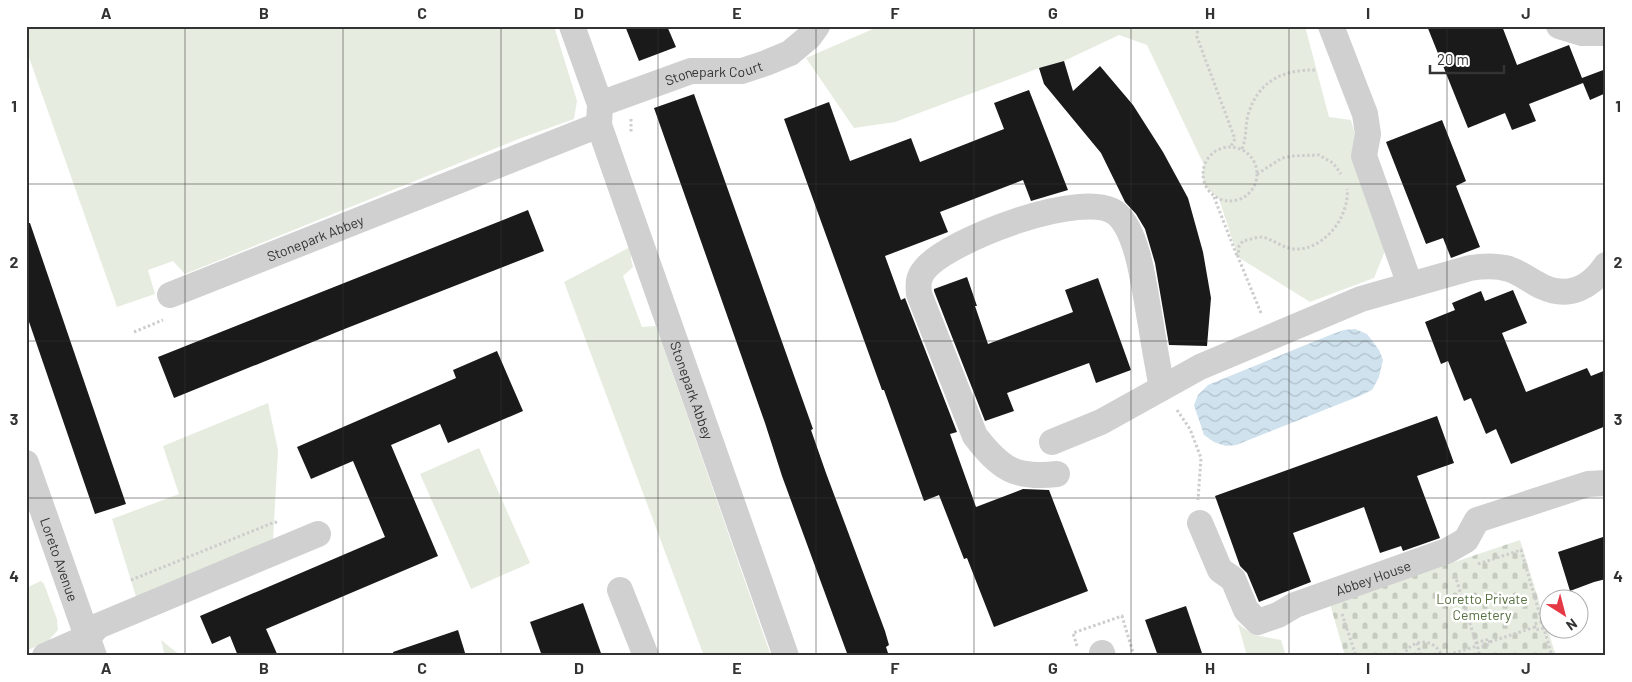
<svg xmlns="http://www.w3.org/2000/svg" width="1632" height="682" font-family="Barlow,sans-serif">
  <defs>
    <pattern id="cemetery-stones" width="16" height="16" patternUnits="userSpaceOnUse" patternTransform="scale(1.25)"><rect width="16" height="16" fill="#e6ecdf"/><path d="M2 7V4a2 2 0 0 1 4 0v3zM10 15v-3a2 2 0 0 1 4 0v3z" fill="#c6cbc0"/></pattern>
    <pattern id="water-waves" width="16" height="10" patternUnits="userSpaceOnUse" patternTransform="scale(1.25)"><rect width="16" height="10" fill="#cfe2ee"/><path d="M0 5q4-4 8 0t8 0" fill="none" stroke="#b2c2cd"/></pattern>
  </defs>
  <rect width="100%" height="100%" fill="#fff"/>
  <g fill="#e6ecdf">
    <polygon points="26,26 554,26 577,101 574,119 521,138 185,274 173,261 148,270 155,294 117,307 26,49"/>
    <polygon points="880,26 1305,26 1329,117 1351,120 1385,251 1374,278 1310,302 1238,257 1219,199 1206,187 1202,175 1204,165 1147,45 1119,35 1064,61 1039,68 895,122 854,128 806,58"/>
    <polygon points="632,246 631,259 633,267 623,276 642,327 656,326 771,656 704,656 564,282"/>
    <polygon points="268,403 278,450 273,540 137,600 112,519 179,494 163,446"/>
    <polygon points="479,448 530,563 471,589 420,474"/>
    <polygon points="41,581 44,584 57,619 58,630 48,641 26,651 26,588"/>
    <polygon points="1238,624 1254,635 1281,640 1286,656 1247,656"/>
    <polygon points="161,640 181,656 165,656"/>
  </g>
  <polygon fill="url(#cemetery-stones)" points="1520,540 1556,656 1345,656 1330,604"/>
  <polygon fill="url(#water-waves)" points="1355,329 1367,334 1379,350 1383,360 1379,377 1372,390 1362,395 1236,445 1226,446 1214,442 1204,435 1194,405 1198,395 1208,385 1330,335 1344,330"/>
  <g fill="#1a1a1a">
    <polygon points="625,26 667,26 676,47 639,61"/>
    <polygon points="1427,26 1502,26 1517,65 1569,45 1582,78 1606,69 1606,93 1590,100 1583,83 1529,104 1536,121 1512,130 1505,113 1468,128"/>
    <polygon points="1064,61 1073,91 1100,66 1133,105 1163,152 1188,198 1203,252 1211,298 1207,346 1169,345 1155,263 1145,229 1136,214 1125,202 1101,153 1044,84 1039,68"/>
    <polygon points="1029,90 1068,190 1031,201 1023,180 940,212 948,232 885,256 901,300 905,298 957,432 950,434 976,507 1023,489 1049,490 1088,591 994,627 967,558 964,559 939,495 924,501 884,390 882,390 784,119 829,102 850,161 911,138 920,162 1004,129 994,103"/>
    <polygon points="694,94 813,429 811,430 826,473 885,631 889,645 886,647 889,656 848,656 782,476 765,423 654,108"/>
    <polygon points="1442,120 1466,181 1456,186 1480,247 1451,258 1443,238 1426,244 1386,142"/>
    <polygon points="528,210 544,251 347,328 174,398 158,357"/>
    <polygon points="26,223 30,223 126,504 95,514 26,313"/>
    <polygon points="967,277 977,306 975,306 988,344 1073,312 1065,290 1098,278 1131,370 1096,383 1089,363 1007,393 1014,411 985,421 934,291 934,289"/>
    <polygon points="1513,290 1527,323 1502,333 1526,392 1587,368 1591,376 1606,370 1606,426 1511,464 1496,429 1486,434 1471,398 1464,401 1448,361 1441,364 1425,322 1455,310 1452,303 1481,291 1485,301"/>
    <polygon points="497,351 523,411 448,443 440,424 391,445 438,556 266,629 278,656 238,656 230,636 212,644 200,616 385,537 353,461 311,479 297,447 456,378 453,370"/>
    <polygon points="1437,416 1454,463 1417,476 1440,538 1403,551 1401,546 1380,553 1364,507 1293,533 1311,582 1259,602 1247,573 1240,566 1215,496"/>
    <polygon points="1606,536 1606,579 1594,582 1570,591 1558,552"/>
    <polygon points="583,603 602,656 542,656 530,622"/>
    <polygon points="1186,606 1203,656 1158,656 1145,620"/>
    <polygon points="458,630 466,656 394,656 393,652"/>
  </g>
  <g fill="none" stroke-linecap="round" stroke-linejoin="round">
    <g stroke="#cdcdcd" stroke-width="3" stroke-dasharray="2.5 2.5" stroke-linecap="butt">
      <polyline points="1198,26 1197,37 1235,139 1231,146"/>
      <polyline points="631,119 631,133"/>
      <circle cx="1230" cy="174" r="27"/>
      <path d="M 1242,149 C 1247,136 1245,127 1248,115 C 1258,81 1283,69 1317,70"/>
      <polyline points="1257,174 1282,158 1292,156 1319,155 1333,163 1341,174"/>
      <polyline points="1214,197 1237,256"/>
      <path d="M 1261,313 L 1238,257 L 1239,246 L 1243,241 C 1249,240 1256,237 1262,237 C 1273,239 1282,248 1294,249 C 1324,251 1350,216 1347,189"/>
      <polyline points="134,332 163,320"/>
      <polyline points="1177,410 1190,429 1201,458 1198,500"/>
      <polyline points="1478,564 1521,550 1552,656"/>
      <polyline points="1455,575 1480,656"/>
      <polyline points="131,580 275,522 279,524"/>
      <polyline points="1342,614 1356,656"/>
      <polyline points="1542,622 1534,624 1536,630 1544,628"/>
      <polyline points="1490,642 1535,627"/>
      <polyline points="1417,643 1421,656"/>
      <polyline points="1476,643 1489,639 1490,644 1478,648"/>
      <polyline points="1077,646 1073,633 1122,616 1134,656"/>
      <path d="M 1403,656 C 1412,638 1434,637 1442,656"/>
      <polyline points="1444,656 1477,646"/>
    </g>
    <g stroke="#d0d0d0" stroke-width="26">
      <path id="s1" d="M 572,26 L 600,104 L 599,125 L 786,656"/>
      <polyline points="1331,26 1365,114 1368,134 1364,156 1410,285"/>
      <polyline points="1559,26 1582,33 1606,33"/>
      <path id="s2" d="M 600,104 L 691,71 L 742,71 L 766,63 L 790,53 L 809,37 L 817,26"/>
      <path id="s3" d="M 170,295 L 599,125"/>
      <path d="M 1052,442 L 1101,422 L 1200,367 L 1361,299 L 1470,268 C 1483,266 1496,265 1509,269 C 1521,273 1532,282 1543,287 C 1569,299 1591,287 1606,265"/>
      <path id="s4" d="M 26,463 L 94,656"/>
      <path d="M 1057,474 C 1014,479 1000,468 975,436 L 919,294 C 918,284 918,277 925,269 C 948,240 1086,187 1117,214 C 1140,235 1145,295 1151,325 C 1154,346 1158,367 1162,388"/>
      <path id="s5" d="M 1200,523 L 1220,570 L 1233,579 L 1246,610 L 1258,622 L 1278,615 L 1295,605 L 1447,551 L 1466,540 L 1477,520 L 1588,484 L 1606,483"/>
      <polyline points="620,590 646,656"/>
      <polyline points="1102,653 1103,656"/>
      <polyline points="45,656 88,637 98,626 318,534"/>
    </g>
  </g>
  <path fill="none" stroke="#333" stroke-width="1" stroke-opacity="0.55" d="M 185,26 L 185,656M 343,26 L 343,656M 501,26 L 501,656M 658,26 L 658,656M 816,26 L 816,656M 974,26 L 974,656M 1131,26 L 1131,656M 1289,26 L 1289,656M 1447,26 L 1447,656M 26,184 L 1606,184M 26,341 L 1606,341M 26,498 L 1606,498"/>
  <g text-anchor="middle" dominant-baseline="central" stroke-width="5" stroke-linejoin="round" paint-order="stroke">
    <g font-size="14" fill="#333" stroke="#fff">
      <text stroke="none"><textPath href="#s2" startOffset="119">Stonepark Court</textPath></text>
      <text stroke="none"><textPath href="#s3" startOffset="156">Stonepark Abbey</textPath></text>
      <text stroke="none"><textPath href="#s1" startOffset="385">Stonepark Abbey</textPath></text>
      <text stroke="none"><textPath href="#s4" startOffset="102">Loreto Avenue</textPath></text>
      <text stroke="none"><textPath href="#s5" startOffset="241">Abbey House</textPath></text>
    </g>
    <g font-size="14" fill="#56703f" stroke="#fff">
      <text x="1482" y="598">Loretto Private<tspan x="1482" dy="16">Cemetery</tspan></text>
    </g>
  </g>
  <rect width="1632" height="682" fill="none" stroke="#ffffff" stroke-width="55"/>
  <g transform="translate(1564 614) rotate(144)"><circle r="24" fill="#ffffff" stroke="#adadad"/>
  <path d="M0-4L9 19L0 12L-9 19Z" fill="#e63946"/>
  <text y="-8" font-size="14" font-weight="bold" text-anchor="middle" fill="#333333">N</text>
  </g>
  <path d="M1430 65v8h74v-8" fill="none" stroke="#333333" stroke-width="2.5"/>
  <text x="1437" y="65" font-size="15" fill="#333333" stroke="#ffffff" stroke-width="4" paint-order="stroke">20 m</text>
  <rect x="28" y="28" width="1576" height="626" fill="none" stroke="#333" stroke-width="2"/>
  <g font-size="16" text-anchor="middle" font-weight="bold" fill="#333">
    <text x="106" y="19">A</text>
    <text x="264" y="19">B</text>
    <text x="422" y="19">C</text>
    <text x="579" y="19">D</text>
    <text x="737" y="19">E</text>
    <text x="895" y="19">F</text>
    <text x="1053" y="19">G</text>
    <text x="1210" y="19">H</text>
    <text x="1368" y="19">I</text>
    <text x="1526" y="19">J</text>
    <text x="14" y="112">1</text>
    <text x="1618" y="112">1</text>
    <text x="14" y="268">2</text>
    <text x="1618" y="268">2</text>
    <text x="14" y="425">3</text>
    <text x="1618" y="425">3</text>
    <text x="14" y="582">4</text>
    <text x="1618" y="582">4</text>
    <text x="106" y="674">A</text>
    <text x="264" y="674">B</text>
    <text x="422" y="674">C</text>
    <text x="579" y="674">D</text>
    <text x="737" y="674">E</text>
    <text x="895" y="674">F</text>
    <text x="1053" y="674">G</text>
    <text x="1210" y="674">H</text>
    <text x="1368" y="674">I</text>
    <text x="1526" y="674">J</text>
  </g>
</svg>
